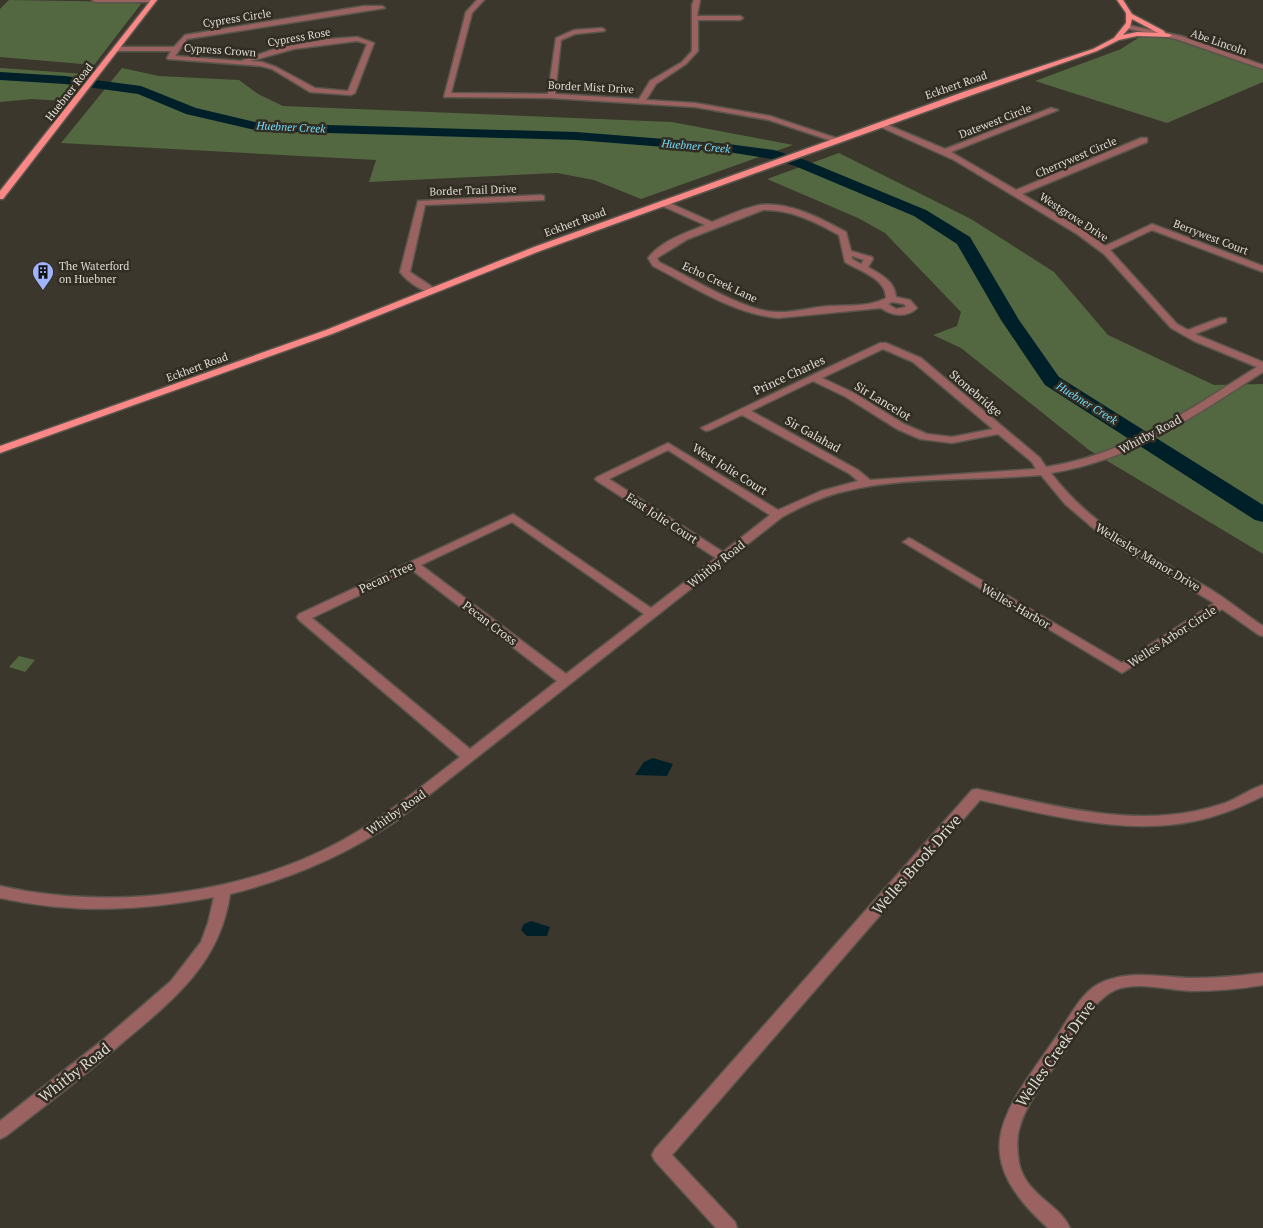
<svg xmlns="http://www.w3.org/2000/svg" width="1263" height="1228" font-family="'PT Serif',serif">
  <rect width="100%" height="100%" fill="#3c372d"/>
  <g fill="#536841">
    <polygon points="9,0 135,2 141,4 94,65 0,57 0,9"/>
    <polygon points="1144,36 1163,36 1263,70 1263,82 1167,123 1035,81 1121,49 1138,38"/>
    <polygon points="0,68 86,74 63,101 32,99 0,102"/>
    <polygon points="122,68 159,76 239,80 258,94 283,106 672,122 793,145 641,199 594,180 557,173 369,182 376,160 61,143"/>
    <polygon points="839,153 971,219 1054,272 1108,335 1214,385 1263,384 1263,554 1089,450 961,348 933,335 957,326 961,312 885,233 858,218 767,179"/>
    <polygon points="19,656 35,660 25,672 9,667"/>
  </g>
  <g fill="#002029">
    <polygon points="653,758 673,764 667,776 635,775 644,762"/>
    <polygon points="531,921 550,927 547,936 527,936 521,930 524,924"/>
  </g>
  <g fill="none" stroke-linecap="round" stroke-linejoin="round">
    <polygon fill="#002029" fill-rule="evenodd" points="0,72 65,76 141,86 196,108 259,123 576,132 728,144 774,150 805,160 926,210 970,237 1019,320 1059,377 1263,505 1263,522 1255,520 1045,385 1001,320 957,244 914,216 795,166 772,159 728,152 576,140 259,131 186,114 138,94 65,84 0,80"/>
    <g stroke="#59554b" stroke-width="3">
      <g id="minor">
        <polygon points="92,0 156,0 153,2 95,2"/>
        <polygon points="477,0 484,0 472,13 451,93 548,94 556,38 574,30 602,28 605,30 604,31 575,34 561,40 555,94 639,99 650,81 682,62 692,51 692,5 694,0 700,0 697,16 740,16 743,18 740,20 698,20 698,51 686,64 656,84 646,100 695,103 770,116 842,140 835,142 769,120 695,107 551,98 444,97 466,12"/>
        <path d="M 364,6 L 382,6 L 385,8 L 187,39 L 175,56 L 241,61 L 277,48 L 328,39 L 357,37 L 374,43 L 355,93 L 351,95 L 310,92 L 272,69 L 261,66 L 168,59 L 167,58 L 171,51 L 117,51 L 114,49 L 117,47 L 174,47 L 185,35 ZM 357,41 L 367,44 L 348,91 L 315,88 L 276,67 L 262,62 L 250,61 L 294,49 Z"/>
        <polygon points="1127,25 1181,36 1263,65 1263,69 1176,39 1125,28 1125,26"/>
        <path d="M 1051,108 L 1058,110 L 951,152 L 1016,190 L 1141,138 L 1147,138 L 1147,142 L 1022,194 L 1083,230 L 1105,246 L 1152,224 L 1263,266 L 1263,272 L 1152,230 L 1110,250 L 1177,324 L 1188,330 L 1220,318 L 1226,318 L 1226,322 L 1195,334 L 1263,362 L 1263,372 C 1194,416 1133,460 1051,473 C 1094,530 1150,554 1210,589 C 1228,600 1245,614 1263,626 L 1263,636 L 1259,635 L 1222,609 L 1122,673 L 903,542 L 909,538 L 913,540 L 1122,663 L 1214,603 L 1106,539 L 1065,504 L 1041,475 C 978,481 905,476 846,491 C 823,496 802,506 782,517 L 396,821 C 344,856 290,879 230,894 C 220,964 173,1000 122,1043 C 84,1076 45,1106 6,1136 L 0,1139 L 0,1121 L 104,1039 L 171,981 L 201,942 L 208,923 L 214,897 C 140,911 74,914 0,898 L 0,886 C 111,911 243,895 343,840 C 385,817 422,786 460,757 L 299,620 L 297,617 L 299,614 L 513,514 L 651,608 L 716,558 L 597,481 L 595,479 L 597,477 L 668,443 L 778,510 L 821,491 L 858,481 L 850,474 L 742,415 L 710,430 L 706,431 L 701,428 L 880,343 L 886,343 L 921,358 L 1040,458 L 1046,467 C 1129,454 1188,410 1257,367 L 1194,341 L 1171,328 L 1104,254 L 1077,234 L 954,160 L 876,125 L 883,123 L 945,149 ZM 883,349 L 913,362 L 993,429 L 952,437 L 927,434 L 904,424 L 854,393 L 822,378 ZM 813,381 L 846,397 L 897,429 L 920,439 L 952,443 L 998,434 L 1032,462 L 1036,469 L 870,480 L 858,470 L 751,411 ZM 668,450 L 770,515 L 723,552 L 609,479 ZM 512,522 L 644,614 L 566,674 L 421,565 ZM 412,570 L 557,681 L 470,749 L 312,618 Z"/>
        <path d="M 541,195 L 544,196 L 544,200 L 425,205 L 410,272 L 437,290 L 435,292 C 424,294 407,281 400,272 L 418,201 Z"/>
        <path d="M 663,200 L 712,222 C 727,216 744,208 760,205 C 789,201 822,219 846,232 L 851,251 L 872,257 L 873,259 L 868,267 C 880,274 895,281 896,297 L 910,300 L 917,308 C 907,318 892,316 881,308 L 778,318 C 734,314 692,286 653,266 L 648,258 C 661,241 685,233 705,225 L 660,205 L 659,203 ZM 763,210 C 790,209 816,222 839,235 L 845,262 C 859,271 886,278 886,298 C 869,307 849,305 830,306 C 812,307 794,313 776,312 C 743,311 690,277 659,262 L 657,258 L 688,239 ZM 852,256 L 864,260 L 861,264 L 852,259 ZM 892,302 L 904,304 L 906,307 L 896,309 L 888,304 Z"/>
        <path d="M 1263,785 L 1263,796 C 1241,807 1219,816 1195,821 C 1125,836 1049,815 980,800 L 672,1155 L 735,1222 L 737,1228 L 716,1228 L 655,1161 L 652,1155 L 655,1149 L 972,790 L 977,789 C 1047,804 1124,826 1196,811 C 1205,809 1216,806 1225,803 C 1238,798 1250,789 1263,785 Z"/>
        <path d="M 1263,973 L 1263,985 C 1239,989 1215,991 1191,991 C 1168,990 1137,981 1115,990 C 1107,994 1100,1000 1094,1007 C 1084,1019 1076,1034 1067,1048 C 1051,1073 1029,1097 1020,1126 C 1016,1138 1017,1151 1019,1163 C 1026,1196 1060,1204 1070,1228 L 1048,1228 C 966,1154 1002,1115 1054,1040 C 1069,1020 1080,990 1105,981 C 1133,970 1162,977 1191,978 C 1215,978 1239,976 1263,973 Z"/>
      </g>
    </g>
    <g stroke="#59554b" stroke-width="3">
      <g id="major">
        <polygon points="151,0 157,0 3,199 0,199 0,191"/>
        <path d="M 1117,0 L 1123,0 L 1132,14 L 1164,31 L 1165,33 L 1172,35 L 1169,37 L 1137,36 L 1119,40 L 1097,51 L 972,95 L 540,251 L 332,334 L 0,453 L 0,446 L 326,330 L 534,247 L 966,91 L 1093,49 L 1114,38 L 1126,23 L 1126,13 ZM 1132,19 L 1158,33 L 1137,32 L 1123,35 L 1130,27 Z"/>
      </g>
    </g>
    <use href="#minor" fill="#9a6261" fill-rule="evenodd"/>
    <use href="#major" fill="#fa8887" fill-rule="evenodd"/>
  </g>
  <defs>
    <g id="building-pin" transform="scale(1.125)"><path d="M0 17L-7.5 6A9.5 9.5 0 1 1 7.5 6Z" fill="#a0b3fd" stroke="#322d23"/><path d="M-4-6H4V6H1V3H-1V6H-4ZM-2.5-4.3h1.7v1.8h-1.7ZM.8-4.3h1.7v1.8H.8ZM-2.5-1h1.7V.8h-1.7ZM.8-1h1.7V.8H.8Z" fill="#111"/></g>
  </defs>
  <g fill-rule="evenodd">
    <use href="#building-pin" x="43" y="272"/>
  </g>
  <g text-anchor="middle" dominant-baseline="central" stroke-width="5" stroke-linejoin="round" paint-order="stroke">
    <g font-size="11" fill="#dfdbd5" stroke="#322d23">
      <text transform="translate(237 18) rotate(-9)">Cypress Circle</text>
      <text transform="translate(299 37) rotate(-10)">Cypress Rose</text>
      <text transform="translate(1219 42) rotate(19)">Abe Lincoln</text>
      <text transform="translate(220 50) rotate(4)">Cypress Crown</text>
      <text transform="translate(956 85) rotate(-19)">Eckhert Road</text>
      <text transform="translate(591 87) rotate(3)">Border Mist Drive</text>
      <text transform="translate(69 92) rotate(-52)">Huebner Road</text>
      <text transform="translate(995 121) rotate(-21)">Datewest Circle</text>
      <text transform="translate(1076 157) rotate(-23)">Cherrywest Circle</text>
      <text transform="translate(473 190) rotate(-2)">Border Trail Drive</text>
      <text transform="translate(1074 217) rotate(33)">Westgrove Drive</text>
      <text transform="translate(575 222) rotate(-20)">Eckhert Road</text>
      <text transform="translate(1211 237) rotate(21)">Berrywest Court</text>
      <text transform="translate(720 282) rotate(25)">Echo Creek Lane</text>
      <text transform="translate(197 367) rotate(-20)">Eckhert Road</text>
    </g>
    <g font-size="11" font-style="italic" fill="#72dcfc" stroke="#322d23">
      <text transform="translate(291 127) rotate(3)">Huebner Creek</text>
      <text transform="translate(696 146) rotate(5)">Huebner Creek</text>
      <text transform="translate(1087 403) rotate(32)">Huebner Creek</text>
    </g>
    <g font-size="11" fill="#dfdbd5" stroke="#322d23" text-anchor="start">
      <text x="59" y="266">The Waterford<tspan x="59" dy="13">on Huebner</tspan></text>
    </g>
    <g font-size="12" fill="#dfdbd5" stroke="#322d23">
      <text transform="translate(789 375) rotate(-25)">Prince Charles</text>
      <text transform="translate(976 393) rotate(40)">Stonebridge</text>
      <text transform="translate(883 401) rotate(31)">Sir Lancelot</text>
      <text transform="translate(813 434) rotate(29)">Sir Galahad</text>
      <text transform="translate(1150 434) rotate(-28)">Whitby Road</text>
      <text transform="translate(730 469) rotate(32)">West Jolie Court</text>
      <text transform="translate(662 518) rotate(33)">East Jolie Court</text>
      <text transform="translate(1148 557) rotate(31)">Wellesley Manor Drive</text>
      <text transform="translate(716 564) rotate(-38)">Whitby Road</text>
      <text transform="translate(386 577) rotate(-25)">Pecan Tree</text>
      <text transform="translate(1016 606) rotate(30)">Welles-Harbor</text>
      <text transform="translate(490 623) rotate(37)">Pecan Cross</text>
      <text transform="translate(1172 636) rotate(-33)">Welles Arbor Circle</text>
      <text transform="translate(396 812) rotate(-35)">Whitby Road</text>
    </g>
    <g font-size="15" fill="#dfdbd5" stroke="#322d23">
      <text transform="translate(916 864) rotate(-49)">Welles Brook Drive</text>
      <text transform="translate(1055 1053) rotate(-55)">Welles Creek Drive</text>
      <text transform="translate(74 1072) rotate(-38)">Whitby Road</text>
    </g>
  </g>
</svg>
